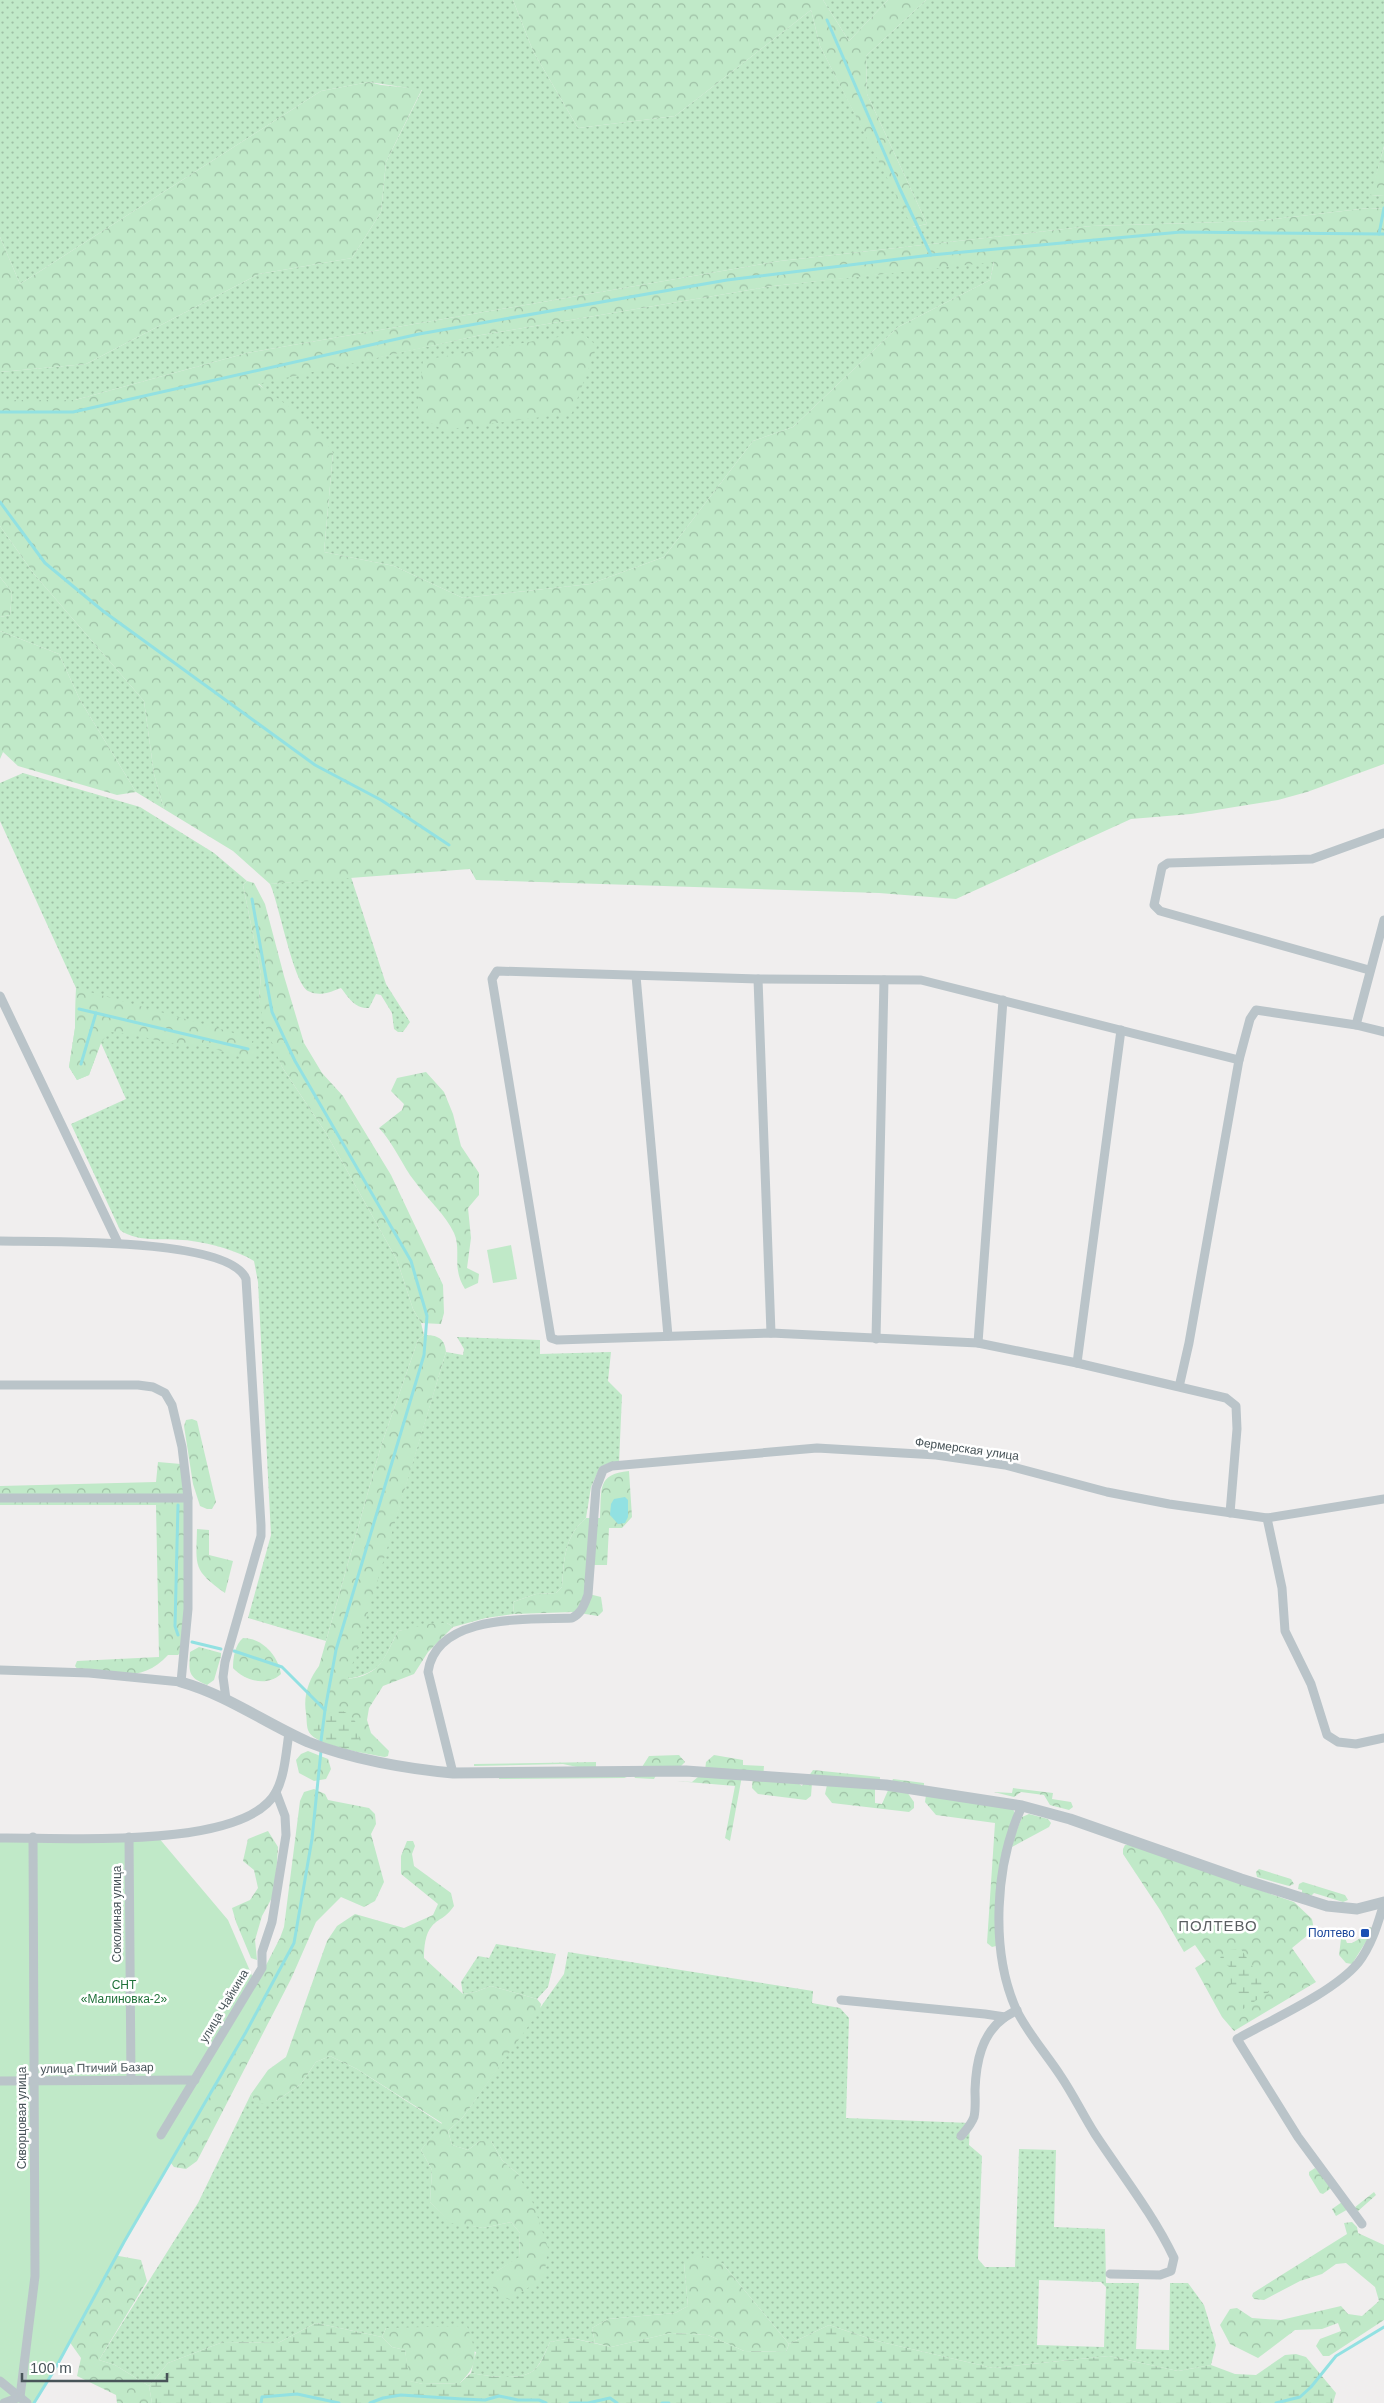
<svg xmlns="http://www.w3.org/2000/svg" width="1384" height="2403" font-family="Arial,sans-serif">
  <defs>
    <pattern id="grass-dots" width="8" height="8" patternUnits="userSpaceOnUse" patternTransform="scale(1.25)"><rect width="8" height="8" fill="#c0e9c8"/><path d="M2 2h.1M6 6h.1" fill="none" stroke="#9ebfa5" stroke-width="1.8" stroke-linecap="round"/></pattern>
    <pattern id="forest-crowns" width="20" height="18" patternUnits="userSpaceOnUse" patternTransform="scale(1.25)"><rect width="20" height="18" fill="#c0e9c8"/><path d="M2 6a3 3 0 1 1 6 0M12 15a3 3 0 1 1 6 0" fill="none" stroke="#9ebfa5"/></pattern>
    <pattern id="wetland-marsh" width="20" height="14" patternUnits="userSpaceOnUse" patternTransform="scale(1.25)"><rect width="20" height="14" fill="#c0e9c8"/><path d="M1 5h8M5 5V1M11 12h8M15 12V8" fill="none" stroke="#9ebfa5"/></pattern>
  </defs>
  <rect width="100%" height="100%" fill="#f0eeee"/>
  <g fill="url(#grass-dots)" fill-rule="evenodd">
    <polygon points="0,0 513,0 533,51 578,128 675,116 811,10 820,46 913,227 927,224 867,94 866,56 926,0 1384,0 1384,146 1371,195 1384,196 1384,209 1369,208 1258,221 1091,226 780,261 247,353 75,400 0,400 0,372 86,364 259,274 352,258 381,212 386,162 422,90 369,82 321,91 20,284 0,237"/>
    <polygon points="823,0 888,0 849,41"/>
    <polygon points="994,261 990,280 898,327 793,427 753,441 664,557 590,584 463,598 394,566 324,552 333,453 258,383 481,335 773,286"/>
    <polygon points="0,526 34,574 144,701 154,774 164,809 136,792 80,700 59,654 0,631 0,617 10,615 12,592 0,577"/>
    <path d="M 23,773 L 140,807 L 214,853 L 247,881 L 243,885 L 261,974 L 259,1000 L 282,1067 L 326,1133 L 397,1260 L 413,1309 L 421,1323 L 424,1335 L 418,1340 L 381,1446 L 326,1641 L 248,1618 L 271,1535 L 258,1282 L 254,1261 C 236,1250 212,1244 192,1241 C 168,1237 139,1244 120,1230 L 71,1124 L 126,1099 L 101,1043 L 89,1075 L 77,1080 L 69,1067 L 75,1028 L 76,988 L 0,821 L 0,783 Z"/>
    <path d="M 351,877 L 386,984 L 410,1022 L 403,1032 L 398,1032 L 394,1029 L 392,1013 L 381,995 L 376,994 L 369,1008 C 355,1009 349,998 341,988 C 330,992 320,997 308,991 C 293,982 279,903 270,884 Z"/>
    <path d="M 457,1337 L 540,1340 L 540,1354 L 611,1352 L 608,1381 L 622,1395 L 619,1463 L 609,1463 L 600,1467 L 591,1487 L 586,1518 C 564,1536 564,1561 562,1587 L 556,1593 L 536,1594 L 513,1602 L 514,1614 L 486,1618 L 453,1627 L 447,1623 L 398,1631 C 382,1661 384,1672 347,1679 L 446,1352 L 463,1355 L 464,1349 Z"/>
    <polygon points="496,1944 556,1954 548,1987 537,1999 491,1986 475,1992 463,1994 461,1982 478,1956 489,1958"/>
    <path d="M 568,1952 L 813,1991 L 812,2003 L 840,2008 L 849,2018 L 846,2118 L 970,2123 L 969,2145 L 982,2156 L 978,2259 L 985,2267 L 1015,2267 L 1019,2149 L 1056,2150 L 1054,2227 L 1105,2229 L 1106,2283 L 1139,2283 L 1136,2349 L 1169,2350 L 1170,2283 L 1188,2283 L 1204,2305 L 1216,2345 L 1211,2365 L 1178,2371 L 1109,2356 L 993,2368 L 877,2341 L 829,2325 L 789,2344 L 722,2263 L 684,2263 L 688,2306 L 675,2313 L 608,2319 L 592,2328 L 595,2343 L 571,2338 L 550,2342 C 546,2350 542,2362 535,2369 C 523,2382 487,2376 471,2373 L 476,2352 L 386,2328 L 382,2337 L 316,2323 L 278,2343 L 223,2342 L 168,2363 L 149,2386 L 115,2365 L 99,2360 L 198,2203 L 251,2094 L 254,2100 L 276,2101 L 301,2084 L 316,2062 L 330,2056 L 357,2069 L 442,2124 L 421,2150 L 432,2170 L 430,2202 L 450,2222 L 483,2228 L 511,2222 L 520,2233 L 519,2258 L 497,2271 L 544,2277 L 518,2174 L 502,2160 L 491,2141 L 480,2141 L 468,2150 L 452,2145 L 448,2131 L 463,2117 L 564,1974 ZM 1039,2280 L 1101,2282 L 1106,2287 L 1104,2347 L 1037,2345 Z"/>
  </g>
  <g fill="url(#forest-crowns)" fill-rule="evenodd">
    <polygon points="513,0 823,0 849,41 888,0 926,0 866,56 867,94 927,224 912,227 820,46 811,10 675,116 578,128 533,51"/>
    <polygon points="369,82 381,85 422,89 386,162 381,212 352,258 259,274 86,364 0,372 0,237 20,284 321,91"/>
    <polygon points="1384,147 1384,196 1370,195"/>
    <path d="M 1369,208 L 1384,209 L 1384,764 L 1307,792 L 1278,800 L 1191,814 L 1131,819 L 956,899 L 879,893 L 476,880 L 470,869 L 270,884 L 233,851 L 164,809 L 154,774 L 144,701 L 34,574 L 0,526 L 0,400 L 75,400 L 247,353 L 780,261 L 1091,226 L 1258,221 ZM 994,262 L 990,280 L 898,327 L 793,427 L 753,441 L 664,557 L 590,584 L 463,598 L 394,566 L 324,552 L 333,453 L 314,425 L 258,384 L 481,335 L 773,286 Z"/>
    <polygon points="582,333 597,346 572,413 443,430 417,415 423,360"/>
    <polygon points="0,577 12,592 10,615 0,617"/>
    <polygon points="0,631 59,654 80,700 136,792 117,795 18,766 3,752 0,759"/>
    <polygon points="247,881 254,883 265,904 284,976 304,1043 322,1073 343,1096 391,1175 443,1285 444,1313 441,1324 421,1323 413,1309 397,1260 326,1133 282,1067 264,1023 259,1000 261,974 243,885"/>
    <polygon points="76,988 231,1032 254,1042 256,1046 253,1061 209,1047 169,1043 135,1035 110,1032 101,1042 89,1075 77,1080 69,1067 75,1028"/>
    <path d="M 426,1072 L 444,1092 L 453,1114 L 461,1146 L 479,1173 L 479,1195 L 468,1208 L 471,1238 L 467,1268 L 479,1274 L 478,1283 L 465,1289 C 451,1267 462,1251 454,1233 C 445,1214 428,1200 416,1183 C 402,1166 395,1145 379,1128 L 402,1110 L 404,1104 L 391,1091 L 397,1078 Z"/>
    <path d="M 424,1335 C 437,1335 445,1338 446,1352 L 348,1679 C 381,1675 384,1658 398,1631 L 434,1623 L 447,1623 L 453,1627 L 428,1652 L 414,1674 L 383,1686 L 369,1708 L 367,1720 L 371,1733 L 389,1751 L 388,1756 L 385,1757 C 369,1754 316,1746 309,1732 C 306,1727 307,1718 306,1713 C 303,1696 309,1679 319,1666 L 381,1446 L 418,1340 Z"/>
    <polygon points="192,1419 197,1421 216,1502 212,1509 207,1509 200,1506 193,1484 184,1426 186,1420"/>
    <path d="M 158,1462 L 181,1464 C 190,1525 188,1591 181,1652 L 178,1655 L 168,1655 C 142,1684 113,1673 78,1670 L 75,1666 L 77,1661 L 159,1657 L 156,1505 L 0,1505 L 0,1486 L 156,1482 Z"/>
    <path d="M 629,1471 L 632,1517 L 622,1528 L 609,1528 L 607,1565 L 587,1565 L 585,1593 L 601,1597 L 603,1611 L 598,1616 L 573,1612 L 514,1614 L 513,1602 L 536,1594 L 556,1593 L 562,1587 C 564,1561 564,1536 586,1518 L 600,1518 C 602,1490 596,1474 629,1471 Z"/>
    <path d="M 197,1529 L 209,1530 L 209,1555 L 233,1561 L 225,1593 C 193,1570 196,1567 197,1529 Z"/>
    <path d="M 243,1638 C 263,1638 278,1656 281,1674 C 267,1687 245,1681 233,1668 C 233,1657 235,1645 243,1638 Z"/>
    <path d="M 199,1647 L 221,1653 L 221,1656 L 214,1680 L 207,1685 C 187,1677 189,1671 190,1652 Z"/>
    <polygon points="308,1751 328,1759 331,1769 326,1779 314,1781 299,1773 296,1760 301,1754"/>
    <polygon points="679,1755 685,1762 679,1768 660,1768 654,1779 635,1778 632,1772 642,1767 649,1756"/>
    <polygon points="714,1755 743,1760 743,1765 764,1766 763,1778 795,1781 802,1786 813,1770 880,1777 880,1783 875,1789 875,1803 882,1804 893,1779 924,1783 924,1787 907,1792 914,1802 914,1808 909,1812 832,1803 825,1794 827,1785 812,1783 811,1796 806,1800 758,1794 752,1788 753,1775 742,1776 730,1841 725,1838 735,1786 676,1781 692,1782 705,1771 706,1762"/>
    <polygon points="596,1762 596,1767 627,1778 499,1779 499,1777 577,1767 563,1764 474,1766 474,1764"/>
    <polygon points="1013,1788 1053,1793 1052,1799 1071,1802 1073,1807 1069,1810 1050,1805 1044,1795 1021,1792 1014,1797 994,1792 1012,1793"/>
    <polygon points="314,1789 325,1794 328,1800 369,1808 375,1814 376,1824 371,1834 384,1882 375,1901 364,1907 341,1897 316,1922 291,1979 197,2161 186,2169 174,2167 167,2158 280,1938 284,1927 300,1801 304,1792"/>
    <polygon points="926,1795 1013,1809 1015,1814 1008,1835 996,1946 992,1947 987,1943 995,1823 936,1815 925,1802"/>
    <polygon points="1029,1814 1048,1819 1051,1823 1049,1827 1010,1848 1022,1817"/>
    <polygon points="268,1831 278,1847 276,1877 274,1894 262,1916 255,1940 257,1960 251,1958 236,1922 232,1908 250,1900 258,1888 254,1870 243,1861 248,1839"/>
    <path d="M 407,1841 L 413,1841 L 415,1846 L 412,1854 L 414,1866 L 451,1893 L 454,1906 C 445,1919 439,1918 432,1926 C 425,1934 424,1947 424,1958 L 463,1994 L 475,1992 L 491,1986 L 537,1999 L 541,2004 L 540,2010 L 463,2117 L 448,2131 L 452,2145 L 468,2150 L 480,2141 L 491,2141 L 502,2160 L 518,2174 L 533,2203 L 548,2248 L 544,2277 L 510,2300 L 497,2294 L 490,2282 L 497,2271 L 519,2257 L 520,2233 L 511,2222 L 483,2228 L 450,2223 L 430,2202 L 432,2170 L 421,2150 L 442,2123 L 357,2069 L 330,2056 L 316,2062 L 301,2084 L 276,2101 L 263,2104 L 254,2100 L 251,2094 L 268,2070 L 286,2057 L 327,1941 L 337,1926 L 355,1914 L 404,1928 L 433,1915 L 438,1904 L 401,1874 L 401,1856 Z"/>
    <polygon points="1125,1845 1130,1845 1294,1902 1312,1919 1314,1930 1292,1948 1316,1982 1234,2031 1222,2017 1195,1968 1206,1961 1195,1945 1184,1952 1160,1910 1123,1854 1123,1849"/>
    <polygon points="1259,1869 1291,1879 1294,1884 1289,1886 1257,1877 1256,1872"/>
    <polygon points="1303,1882 1345,1895 1348,1900 1343,1902 1314,1893 1310,1897 1302,1894 1302,1890 1298,1889 1299,1884"/>
    <polygon points="1369,1927 1373,1928 1372,1932 1352,1964 1346,1963 1339,1955 1341,1939 1345,1938 1347,1943 1352,1943 1368,1934 1366,1930"/>
    <polygon points="1315,2168 1329,2182 1334,2179 1354,2208 1374,2192 1376,2195 1357,2212 1350,2208 1336,2216 1332,2209 1342,2202 1334,2186 1323,2194 1320,2193 1309,2175 1309,2172"/>
    <polygon points="1352,2222 1357,2227 1358,2233 1384,2245 1384,2320 1329,2356 1323,2356 1316,2346 1320,2339 1341,2331 1338,2323 1322,2329 1295,2330 1258,2358 1230,2344 1220,2325 1230,2309 1237,2308 1252,2318 1281,2320 1341,2306 1348,2314 1362,2316 1379,2301 1375,2287 1346,2263 1336,2264 1322,2274 1300,2281 1264,2300 1254,2299 1252,2296 1253,2293 1347,2234 1344,2223"/>
    <polygon points="91,2251 141,2260 147,2281 99,2360 115,2365 149,2386 152,2403 117,2403 116,2395 77,2376 81,2358 64,2334"/>
    <polygon points="695,2253 722,2263 789,2344 786,2352 744,2351 708,2335 671,2333 611,2347 595,2343 592,2328 608,2319 675,2313 688,2306 684,2263"/>
    <path d="M 467,2326 C 476,2351 481,2363 460,2383 L 423,2384 L 409,2381 L 405,2350 L 392,2347 L 382,2337 L 386,2328 Z"/>
  </g>
  <g fill="url(#wetland-marsh)">
    <path d="M 339,1710 C 361,1716 359,1733 359,1752 C 342,1747 321,1745 309,1732 L 314,1718 Z"/>
    <polygon points="1241,1949 1269,1992 1243,2009 1232,1993 1229,1967 1220,1957 1229,1950"/>
    <path d="M 316,2323 L 382,2337 L 392,2347 L 405,2350 L 410,2381 L 423,2384 L 460,2383 L 471,2373 C 487,2376 523,2382 535,2369 C 542,2363 546,2350 550,2342 L 571,2338 L 611,2347 L 671,2333 L 708,2335 L 744,2351 L 786,2352 L 789,2344 L 829,2325 L 877,2341 L 993,2368 L 1109,2356 L 1178,2371 L 1211,2365 L 1235,2374 L 1256,2375 L 1285,2355 L 1296,2354 L 1306,2357 L 1336,2393 L 1333,2403 L 152,2403 L 149,2386 L 168,2363 L 223,2342 L 278,2343 Z"/>
  </g>
  <g fill="#c0e9c8">
    <polygon points="511,1245 517,1279 493,1283 487,1250"/>
    <polygon points="158,1837 228,1920 263,2001 124,2242 55,2369 34,2403 0,2403 0,1838"/>
    <polygon points="296,2394 339,2403 261,2403 262,2397"/>
    <polygon points="401,2395 462,2399 485,2400 499,2396 518,2400 539,2400 539,2403 370,2403 383,2398"/>
  </g>
  <polygon fill="#92e1e2" points="625,1497 628,1500 628,1517 625,1523 618,1524 610,1515 611,1504 614,1499"/>
  <g fill="none" stroke-linecap="round" stroke-linejoin="round">
    <g stroke="#92e1e2" stroke-width="3">
      <polyline points="827,20 899,187 931,255"/>
      <polyline points="1379,234 1384,208"/>
      <polyline points="0,412 73,412 419,334 727,280 931,255 1181,232 1384,234"/>
      <polyline points="0,502 45,563 103,611 315,765 381,800 449,845"/>
      <polyline points="252,899 272,1012 295,1061 411,1261 427,1316 424,1355 336,1650 325,1710"/>
      <polyline points="79,1009 248,1049"/>
      <polyline points="81,1064 96,1013"/>
      <polyline points="178,1635 175,1626 178,1505"/>
      <polyline points="192,1642 221,1649"/>
      <polyline points="234,1651 282,1667 325,1710 321,1741"/>
      <polyline points="34,2403 55,2369 124,2242 246,2032 294,1943 312,1839 321,1751"/>
      <polyline points="261,2403 262,2397 297,2394 339,2403"/>
      <polyline points="370,2403 383,2398 401,2395 462,2399 485,2400 499,2396 518,2400 539,2400 546,2403"/>
      <polyline points="570,2403 588,2403 610,2398 617,2403"/>
      <polyline points="662,2403 669,2403"/>
      <polyline points="878,2403 881,2403"/>
      <polyline points="1276,2403 1300,2397 1311,2387 1336,2356 1384,2327"/>
    </g>
    <g stroke="#bac4c9" stroke-width="9">
      <polyline points="1369,970 1160,911 1154,905 1162,867 1168,863 1312,859 1384,833"/>
      <polyline points="636,976 668,1336"/>
      <polyline points="758,979 771,1333"/>
      <polyline points="0,996 118,1243"/>
      <polyline points="1356,1025 1384,920"/>
      <polyline points="1239,1060 1250,1019 1256,1010 1356,1025 1384,1032"/>
      <path d="M 0,1241 C 42,1242 230,1237 246,1279 L 261,1525 L 261,1536 L 225,1662 L 223,1677 L 226,1699"/>
      <polyline points="876,1339 884,980"/>
      <polyline points="978,1343 1003,1000"/>
      <polyline points="1077,1363 1121,1030"/>
      <polyline points="0,1385 138,1385 153,1387 165,1393 172,1405 182,1447 188,1498 188,1609 181,1682 89,1673 0,1670"/>
      <polyline points="1179,1387 1189,1343 1239,1060 921,980 758,979 497,971 492,979 551,1338 557,1340 771,1333 978,1343 1077,1363 1226,1398 1236,1406 1237,1429 1230,1513"/>
      <polyline points="0,1498 188,1498"/>
      <polyline points="1267,1518 1282,1588 1285,1631 1311,1684 1327,1735 1338,1742 1356,1744 1384,1738"/>
      <path d="M 453,1773 L 428,1672 C 436,1613 529,1620 572,1618 C 582,1613 584,1605 588,1595 L 596,1488 L 603,1470 L 612,1466 L 817,1448 L 936,1455 L 1005,1465 L 1107,1492 L 1169,1504 L 1267,1518 L 1384,1499"/>
      <path d="M 1022,1806 C 995,1864 990,1950 1016,2009 C 1026,2031 1047,2055 1060,2075 C 1073,2094 1083,2115 1095,2134 C 1122,2175 1153,2214 1174,2258 L 1171,2271 L 1160,2275 L 1110,2274"/>
      <polyline points="129,1837 131,2080"/>
      <path d="M 0,1838 C 60,1837 244,1851 276,1792 C 285,1775 286,1752 289,1733"/>
      <polyline points="841,2000 985,2014 1005,2017 1017,2010"/>
      <polyline points="0,2081 195,2080"/>
      <polyline points="161,2135 262,1968 262,1952 272,1922 286,1835 285,1816 276,1792"/>
      <path d="M 961,2136 C 966,2130 971,2125 974,2117 C 976,2108 975,2098 975,2090 C 976,2063 981,2034 1005,2017"/>
      <path d="M 1362,2224 L 1298,2137 L 1237,2039 C 1271,2020 1334,1992 1358,1963 C 1372,1945 1378,1923 1384,1903"/>
      <polyline points="0,2381 27,2403"/>
      <polyline points="20,2397 35,2276 33,1837"/>
      <polyline points="4,2403 20,2397"/>
    </g>
    <path stroke="#bac4c9" stroke-width="11" d="M 181,1682 C 227,1695 265,1723 308,1742 C 350,1759 408,1769 453,1773 L 686,1771 L 886,1785 L 1022,1806 L 1070,1819 L 1241,1879 L 1327,1906 L 1357,1909 L 1384,1902"/>
  </g>
  <rect fill="#1a4fb4" stroke="#fff" stroke-width="2" x="1360" y="1928" width="10" height="10" rx="2.5"/>
  <g text-anchor="middle" dominant-baseline="central" stroke-width="5" stroke-linejoin="round" paint-order="stroke">
    <g font-size="12" fill="#485459" stroke="#fff">
      <text transform="translate(967 1449) rotate(8)">Фермерская улица</text>
      <text transform="translate(117 1914) rotate(-90)">Соколиная улица</text>
      <text transform="translate(224 2006) rotate(-59)">улица Чайкина</text>
      <text transform="translate(97 2068) rotate(-1)">улица Птичий Базар</text>
      <text transform="translate(22 2118) rotate(-90)">Скворцовая улица</text>
    </g>
    <g font-size="12" fill="#164399" stroke="#fff" text-anchor="end">
      <text x="1355" y="1933">Полтево</text>
    </g>
    <g font-size="12" fill="#20723a" stroke="#fff">
      <text x="124" y="1985">СНТ<tspan x="124" dy="14">«Малиновка-2»</tspan></text>
    </g>
    <g font-size="15" letter-spacing="1" fill="#5b5f62" stroke="#fff">
      <text x="1218" y="1925">ПОЛТЕВО</text>
    </g>
  </g>
  <path d="M22 2373v8h145v-8" fill="none" stroke="#485459" stroke-width="2.5"/>
  <text x="30" y="2373" font-size="15" fill="#485459" stroke="#ffffff" stroke-width="4" paint-order="stroke">100 m</text>
</svg>
